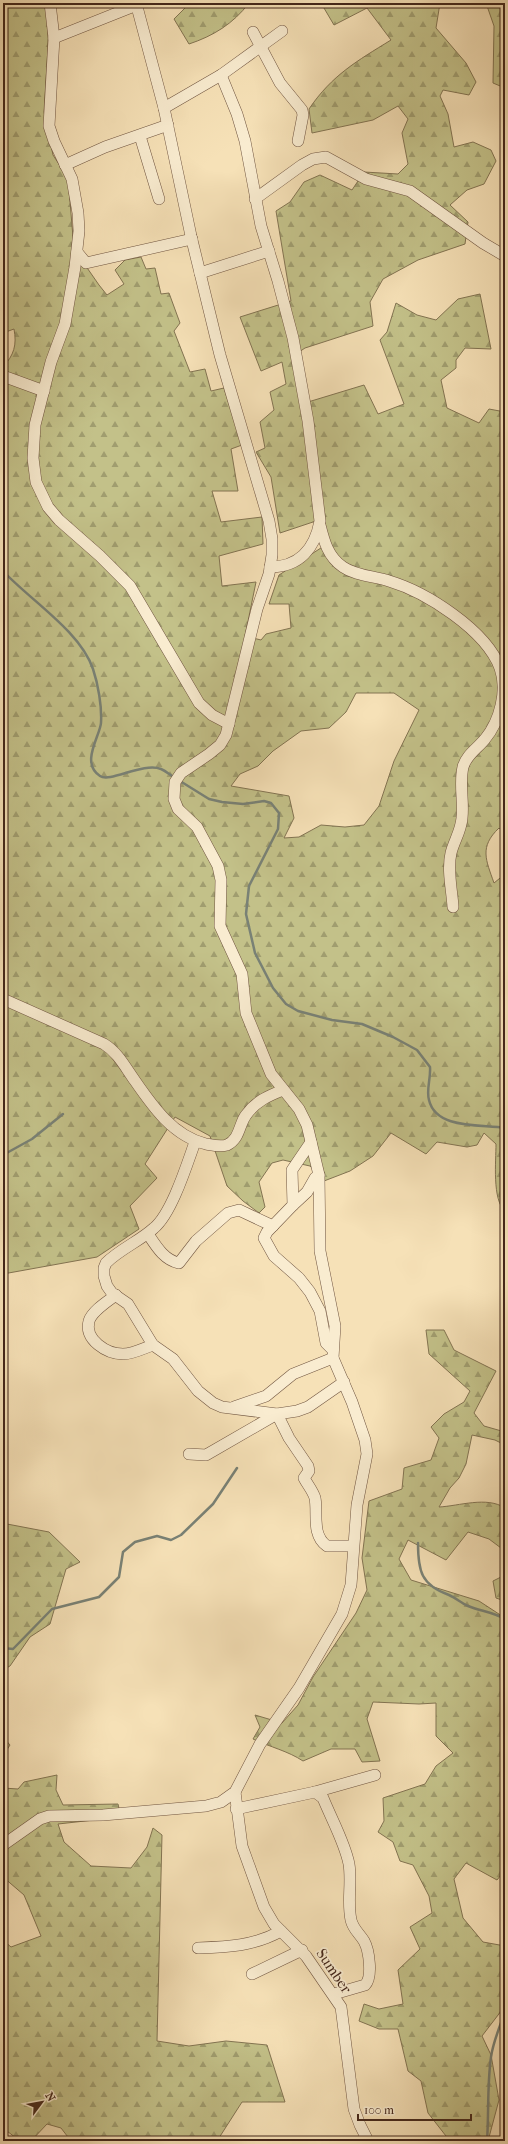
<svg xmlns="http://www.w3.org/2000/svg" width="508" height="2144" font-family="'IM FELL French Canon',serif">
  <defs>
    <pattern id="forest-firs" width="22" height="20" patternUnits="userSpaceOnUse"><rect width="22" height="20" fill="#c3c189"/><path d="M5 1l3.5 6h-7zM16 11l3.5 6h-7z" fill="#a09d6f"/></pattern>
  </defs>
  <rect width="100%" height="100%" fill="#f6e1b7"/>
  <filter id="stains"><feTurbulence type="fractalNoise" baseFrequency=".005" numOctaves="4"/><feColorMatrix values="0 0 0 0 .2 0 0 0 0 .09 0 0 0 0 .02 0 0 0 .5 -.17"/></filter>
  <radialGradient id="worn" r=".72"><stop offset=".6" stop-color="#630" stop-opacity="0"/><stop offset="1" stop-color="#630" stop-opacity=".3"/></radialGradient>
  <g fill="url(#forest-firs)" stroke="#837452" fill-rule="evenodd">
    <path d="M 3,3 L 44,3 L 48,21 L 48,47 L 44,112 L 53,155 L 68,178 L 74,249 L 99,285 L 107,295 L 124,284 L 115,270 L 125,260 L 141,257 L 146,269 L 155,268 L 161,294 L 169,293 L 180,323 L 174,331 L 190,372 L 205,369 L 211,391 L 224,388 L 242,445 L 231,449 L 238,491 L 212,491 L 221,522 L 262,517 L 263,544 L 219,556 L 222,586 L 256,582 L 245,636 L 261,640 L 266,634 L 291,628 L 289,604 L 269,604 L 279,575 L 324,546 L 316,521 L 280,533 L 271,477 L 256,452 L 265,448 L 260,422 L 274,410 L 270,392 L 286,384 L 282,362 L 261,371 L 240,317 L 291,301 L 276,211 L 290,202 L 304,182 L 320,175 L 352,190 L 364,172 L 398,174 L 408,164 L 402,133 L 408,119 L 398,106 L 373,120 L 312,133 L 309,109 C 332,75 357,61 391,40 L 367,8 L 334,25 L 321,3 L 440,3 L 436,28 L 466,63 L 476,82 L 469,95 L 443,90 L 440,96 L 448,114 L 454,147 L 473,142 L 491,150 L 496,161 L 484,184 L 467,190 L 450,205 L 468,222 L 465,244 L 418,260 L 383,279 L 370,302 L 373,326 L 305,348 L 296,354 L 308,402 L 364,385 L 378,414 L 404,404 L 380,340 L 387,332 L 396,303 L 417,315 L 436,320 L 458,299 L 480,294 L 491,349 L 465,348 L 456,360 L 456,368 L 441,380 L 447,408 L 479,423 L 489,409 L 505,412 L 505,834 L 499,828 C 479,847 486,860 494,883 L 505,874 L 505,1211 C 492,1200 496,1161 496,1144 L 484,1133 L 477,1145 L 467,1147 L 437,1142 L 426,1154 L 391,1133 L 373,1156 L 350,1171 L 324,1181 L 310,1166 L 283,1160 L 272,1163 L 259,1182 L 265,1207 L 259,1213 L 243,1201 L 227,1186 L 210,1136 L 175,1117 L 145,1164 L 157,1178 L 130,1206 L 139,1229 L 97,1257 L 3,1274 L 3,367 C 14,355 17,345 14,329 L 3,333 ZM 356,693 L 394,693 L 419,710 L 394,761 L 379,806 L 364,825 L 345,827 L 321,825 L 299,837 L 284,838 L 294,818 L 289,796 L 231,786 L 240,774 L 258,766 L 273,751 L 301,731 L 329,728 L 346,712 Z"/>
    <path d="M 190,3 L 249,3 C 233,24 213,36 189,44 L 174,19 Z"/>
    <polygon points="486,3 505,3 505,88 493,83 494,26"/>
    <path d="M 426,1330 L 444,1330 L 454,1350 L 496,1371 L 474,1413 L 484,1426 L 505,1432 L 505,1445 L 495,1440 L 472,1435 L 466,1464 L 459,1478 L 450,1488 L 439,1507 C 459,1506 487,1496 505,1508 L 505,1551 L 489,1539 L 468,1532 L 446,1560 L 408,1540 L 399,1559 L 411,1580 L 479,1601 L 505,1618 L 505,1870 L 497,1880 L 466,1863 L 454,1879 L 463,1918 L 483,1942 L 505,1946 L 505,2006 L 482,2036 L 491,2055 L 499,2100 L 488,2141 L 444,2141 L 446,2136 L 428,2113 L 421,2081 L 408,2071 L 398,2029 L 379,2029 L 359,2021 L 364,2004 L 379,2009 L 403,2004 L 398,1970 L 420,1949 L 410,1927 L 432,1913 L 429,1896 L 413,1865 L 400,1861 L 393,1842 L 378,1832 L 384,1821 L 383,1798 L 425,1784 L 436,1766 L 453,1753 L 436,1736 L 436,1703 L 419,1704 L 373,1702 L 367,1719 L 380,1761 L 362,1762 L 355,1749 L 331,1749 L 303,1761 C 288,1751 270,1747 253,1739 L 260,1727 L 255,1715 L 282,1723 L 298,1705 L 313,1677 L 356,1613 L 367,1590 L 362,1558 L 369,1501 L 402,1489 L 404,1468 L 431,1460 L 439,1438 L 431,1427 L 444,1414 L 464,1402 L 470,1391 L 429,1354 Z"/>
    <polygon points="3,1515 7,1524 49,1532 80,1562 66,1569 50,1624 30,1637 10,1666 3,1670"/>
    <polygon points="505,1575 505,1601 496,1598 493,1581"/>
    <polygon points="3,1737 10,1745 3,1756"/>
    <polygon points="57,1775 56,1790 63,1805 118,1804 121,1817 58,1824 64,1842 91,1866 131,1868 147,1847 153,1828 162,1835 157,2041 189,2046 226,2041 267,2045 285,2102 242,2102 217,2141 71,2141 61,2128 47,2124 31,2141 20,2141 3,2128 3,1940 11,1947 41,1936 24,1895 3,1877 3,1788 18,1789 24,1782"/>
  </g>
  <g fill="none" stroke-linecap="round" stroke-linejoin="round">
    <g stroke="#798175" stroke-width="2.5">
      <path d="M 3,571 C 30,600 80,631 93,669 C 98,684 102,706 101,723 C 100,736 80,763 100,776 C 110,783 143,762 161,769 C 166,771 170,775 174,777"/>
      <path d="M 180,781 L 209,799 L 222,802 L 243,804 L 264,801 L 271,803 L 279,813 L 278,829 L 249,886 L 246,914 L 255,953 L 273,988 L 286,1004 L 298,1011 L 332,1020 L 362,1024 L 393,1037 L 417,1050 L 430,1067 C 431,1078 426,1090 429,1100 C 436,1130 482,1124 505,1128"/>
      <polyline points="3,1155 32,1139 63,1114"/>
      <path d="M 418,1543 C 418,1571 421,1585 449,1595 C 456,1598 461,1603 468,1606 C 480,1611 493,1612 505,1619"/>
      <polyline points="3,1648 13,1649 52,1609 99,1597 119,1577 123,1552 135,1542 157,1536 171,1540 181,1535 213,1504 237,1468"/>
      <path d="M 487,2141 C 489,2113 487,2085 491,2057 C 493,2042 500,2026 505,2012"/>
    </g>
    <g stroke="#705541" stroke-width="12">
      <g id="minor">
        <polyline points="50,3 54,38 49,126 54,141 72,179 78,213 79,231 75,267 65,324 51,362 35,425 33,458 36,482 48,507 59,520 100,556 130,586 199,703 212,715 229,724"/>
        <polyline points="253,32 280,83 302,110 303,115 298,141"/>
        <polyline points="54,38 137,5"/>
        <path d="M 221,75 L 237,114 L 245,141 L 261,226 L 278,281 L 293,338 L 308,421 L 320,521 C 315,548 300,567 270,567"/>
        <polyline points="164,108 221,75 282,31"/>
        <polyline points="140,136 159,199"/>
        <polyline points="65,165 105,147 168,125"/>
        <polyline points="255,199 302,165 313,159 326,157 366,179 410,191 483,243 505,256"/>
        <polyline points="77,252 86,263 192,239"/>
        <polyline points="200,273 269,251"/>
        <polyline points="3,376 44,391"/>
        <path d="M 320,525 C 324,541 328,557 343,567 C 356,576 374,576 389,581 C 426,592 486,630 500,668 C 508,690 500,721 485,739 C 478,748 466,755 463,767 C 459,784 464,801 462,818 C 461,831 454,841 451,853 C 447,870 452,890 453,907"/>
        <path d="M 3,999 L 104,1044 C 117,1052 124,1065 133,1078 C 151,1104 172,1136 206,1144 C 212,1145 220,1147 227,1145 C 240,1139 239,1124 246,1115 C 256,1101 268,1096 283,1090"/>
        <path d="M 195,1142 C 187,1164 172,1213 154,1228 C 140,1241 120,1249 106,1263 L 104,1268 L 104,1276 L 107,1286 L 112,1293 L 128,1304 L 153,1345 L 173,1359 L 198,1391 L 213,1403 L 222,1407 L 277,1414 L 297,1411 L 308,1407 L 344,1382"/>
        <polyline points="311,1142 292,1170 293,1205 267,1232 264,1238 274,1256 299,1278 310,1292 320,1311 326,1343 332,1349"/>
        <polyline points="293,1205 307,1192 315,1178 319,1175"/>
        <path d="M 148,1234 C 156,1246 164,1260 179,1263 L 196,1241 L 228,1213 L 239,1210 L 273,1226"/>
        <path d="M 116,1295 C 108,1301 92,1311 89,1321 C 84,1340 107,1354 123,1354 C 133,1354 144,1348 153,1345"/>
        <polyline points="234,1407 266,1396 293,1374 333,1358"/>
        <path d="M 189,1454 L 206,1455 L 277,1414 L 289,1438 L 308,1466 L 309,1471 L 304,1478 C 307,1484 313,1491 315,1498 C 318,1512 311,1535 327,1546 L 353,1546"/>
        <polyline points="235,1792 242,1846 264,1907 274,1924 306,1956 341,2007 354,2109 360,2125 368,2141"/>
        <polyline points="315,1792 375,1775"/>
        <path d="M 236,1809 L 315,1792 L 323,1798 C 331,1818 345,1843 349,1864 C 352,1883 347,1901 351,1920 C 353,1929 359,1933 364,1941 C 369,1950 373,1977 365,1985 L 334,1994"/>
        <polyline points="3,1845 40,1819 49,1816 103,1815 206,1806 221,1802 235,1792 260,1744 299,1688 342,1614 351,1585 357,1505 367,1454 365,1440 352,1402 333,1358 335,1326 320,1251 319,1175 307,1125 299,1109 271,1074 246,1013 242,974 220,926 221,880 218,866 197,827 178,809 174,799 175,782 181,773 209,754 220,745 226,735 257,609 269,574 272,555 272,539 269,521 220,355 191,236 164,108 136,3"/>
        <path d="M 198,1948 C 228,1947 254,1946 281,1931"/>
        <polyline points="252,1974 302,1950"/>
      </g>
    </g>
    <use href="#minor" stroke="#f9ecd0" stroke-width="11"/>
  </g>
  <g text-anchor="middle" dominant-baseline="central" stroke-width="3.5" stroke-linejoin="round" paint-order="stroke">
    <g font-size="15" fill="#43261a" stroke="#f9ecd0">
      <text transform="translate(334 1971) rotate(56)">Sumber</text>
    </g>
  </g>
  <rect width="508" height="2144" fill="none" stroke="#f6e1b7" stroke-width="16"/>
  <rect x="4" y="4" width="500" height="2136" fill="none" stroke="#43261a" stroke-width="2"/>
  <rect x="8" y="8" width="492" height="2128" fill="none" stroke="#43261a"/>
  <g transform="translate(42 2102) rotate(58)" stroke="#f9ecd0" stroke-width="3" paint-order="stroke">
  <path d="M0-3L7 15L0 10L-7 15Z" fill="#43261a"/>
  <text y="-6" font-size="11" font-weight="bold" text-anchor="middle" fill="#43261a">N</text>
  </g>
  <path d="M358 2114v6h113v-6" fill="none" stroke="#43261a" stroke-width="2"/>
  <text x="364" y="2114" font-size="12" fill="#43261a" stroke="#f9ecd0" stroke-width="3" paint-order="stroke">100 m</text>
  <rect width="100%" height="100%" filter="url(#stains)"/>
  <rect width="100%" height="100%" fill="url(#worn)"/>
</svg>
